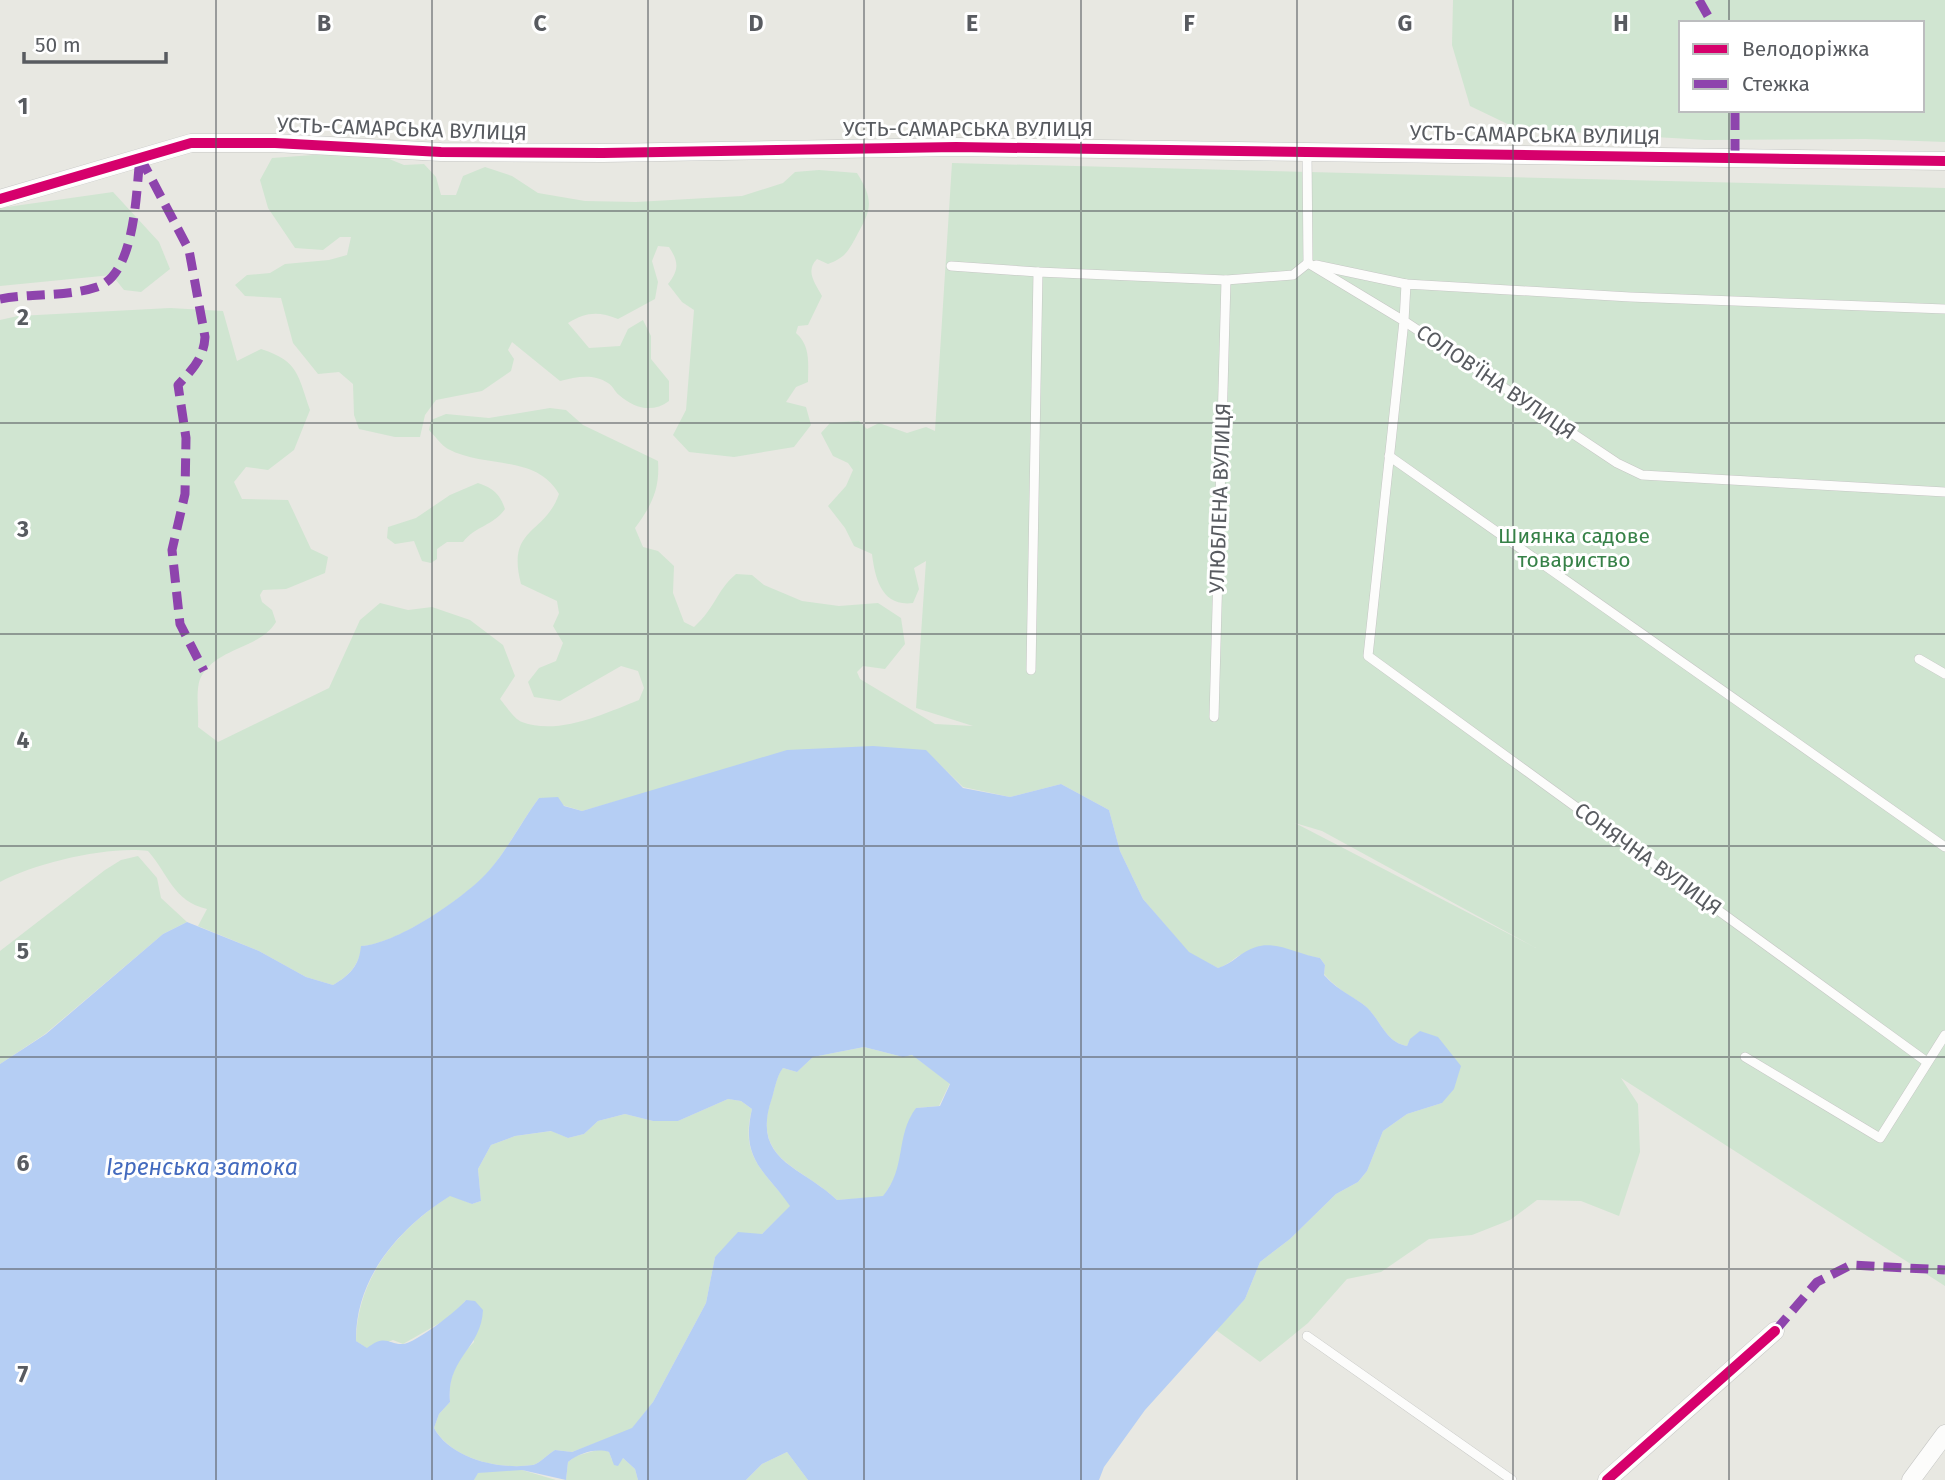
<svg xmlns="http://www.w3.org/2000/svg" width="1945" height="1480" font-family="'Fira Sans',sans-serif">
  <rect width="100%" height="100%" fill="#e8e8e2"/>
  <g fill="#d0e5d1" fill-rule="evenodd">
    <path d="M 1453,0 L 1945,0 L 1945,142 L 1865,139 L 1706,140 L 1518,129 L 1470,106 L 1452,45 ZM 1681,23 L 1922,23 L 1922,110 L 1681,110 Z"/>
    <path d="M 327,154 L 377,154 L 404,165 L 424,164 L 436,177 L 441,195 L 456,195 L 463,176 L 485,167 L 512,176 L 538,193 L 585,201 L 636,202 L 742,196 L 783,183 L 795,172 L 819,170 L 857,173 C 876,203 870,211 855,239 C 847,253 844,258 828,264 L 817,259 C 805,271 815,283 822,296 L 808,325 L 798,326 L 796,333 C 811,346 808,364 808,382 L 796,387 L 786,402 L 806,407 L 811,425 L 794,447 L 734,457 L 689,452 L 673,435 L 686,410 L 694,310 L 682,302 L 668,284 C 679,270 679,262 669,247 L 658,246 L 652,261 L 658,282 L 655,299 L 618,319 C 598,311 586,312 568,323 L 589,348 L 620,346 L 628,329 L 643,320 L 651,336 L 651,359 L 669,381 L 669,401 C 653,413 635,409 619,395 C 615,392 613,386 608,383 C 593,373 576,377 560,381 L 512,342 L 508,350 L 514,359 L 511,371 L 482,391 L 436,400 L 425,415 L 420,437 L 395,437 L 359,429 L 354,415 L 353,384 L 339,372 L 318,374 L 293,343 L 281,298 L 245,296 L 235,285 L 247,275 L 270,273 L 285,264 L 329,260 L 347,255 L 351,237 L 340,237 L 323,250 L 295,248 L 268,208 L 260,180 L 272,158 Z"/>
    <path d="M 952,163 L 1945,188 L 1945,1286 L 1621,1078 L 1638,1104 L 1640,1152 L 1619,1216 L 1581,1201 L 1537,1200 L 1510,1220 L 1472,1235 L 1429,1239 L 1381,1272 L 1347,1279 L 1308,1323 L 1260,1362 L 1216,1330 L 1245,1299 L 1260,1262 L 1290,1239 L 1336,1194 L 1358,1182 L 1367,1171 L 1383,1131 L 1407,1114 L 1442,1103 L 1409,1042 L 1407,1046 C 1384,1042 1380,1017 1364,1005 C 1347,993 1339,991 1324,974 L 1325,965 L 1320,958 C 1289,953 1273,941 1242,954 C 1233,958 1229,965 1218,968 L 1189,953 L 1143,899 L 1120,851 L 1109,810 L 1061,784 L 1010,797 L 963,787 L 925,750 L 674,785 L 582,811 L 539,798 C 521,822 503,857 483,878 C 457,902 396,944 362,946 C 358,966 350,975 333,985 L 306,977 L 259,951 L 198,926 L 207,909 C 173,901 169,875 148,851 C 107,846 36,863 0,882 L 0,320 L 18,316 L 170,308 L 223,311 L 237,361 L 261,349 C 299,361 298,376 310,410 L 294,450 L 268,470 L 246,467 L 234,482 L 242,499 L 288,500 L 311,549 L 328,557 L 325,573 L 286,589 L 263,590 L 260,595 L 262,602 L 272,610 L 276,622 C 260,649 217,647 201,677 C 195,688 199,713 198,727 L 218,742 L 329,688 L 360,620 L 380,603 L 408,610 L 432,607 L 470,620 L 503,645 L 515,676 L 500,699 C 506,706 514,719 522,722 C 558,736 606,713 639,700 L 644,688 L 638,671 L 621,666 L 560,701 L 534,697 L 528,682 L 539,668 L 556,661 L 563,643 L 553,626 L 559,613 L 557,601 L 521,584 C 506,527 545,535 559,494 C 536,454 486,469 448,449 C 441,445 435,436 429,430 L 431,420 L 446,414 L 489,418 L 550,408 L 566,410 L 583,425 L 658,461 C 660,489 652,505 635,528 L 643,547 L 658,551 L 674,566 L 673,593 L 684,622 L 694,627 C 716,607 716,591 736,574 L 752,575 L 764,585 L 802,601 L 839,606 L 878,603 L 901,618 L 905,644 L 885,669 L 863,666 L 857,672 L 860,679 L 935,724 L 973,726 L 916,708 L 926,561 L 914,568 L 919,589 L 913,603 C 882,607 875,579 872,554 L 854,546 L 845,528 L 828,506 L 846,486 L 853,470 L 848,463 L 833,456 L 821,433 L 830,423 L 859,421 L 867,429 L 879,423 L 907,433 L 926,427 L 935,431 ZM 1295,823 L 1322,831 L 1536,948 Z"/>
    <polygon points="113,192 159,242 170,269 141,292 124,290 112,275 0,286 0,208"/>
    <path d="M 478,483 C 493,488 500,494 505,509 C 493,526 475,526 463,542 L 447,542 L 437,549 L 437,559 L 431,563 L 422,561 L 414,541 L 395,544 L 387,538 L 388,527 L 416,518 L 450,495 Z"/>
    <polygon points="138,856 157,878 161,898 187,922 163,934 45,1034 0,1064 0,951 105,870 121,860"/>
    <path d="M 864,1047 L 903,1057 L 912,1055 L 950,1083 L 939,1106 L 916,1108 L 899,1171 L 883,1197 L 837,1200 C 802,1166 750,1161 772,1097 C 775,1088 777,1074 783,1068 L 797,1072 L 813,1057 Z"/>
    <path d="M 728,1099 L 741,1101 L 752,1109 C 739,1157 765,1172 791,1206 L 762,1234 L 715,1257 L 706,1303 L 653,1402 L 632,1429 L 572,1452 L 555,1450 C 548,1454 540,1463 533,1465 C 498,1470 452,1459 434,1428 L 439,1414 L 450,1402 C 448,1377 456,1360 474,1342 L 466,1300 L 452,1316 L 403,1344 L 393,1340 L 368,1349 L 356,1341 C 357,1277 398,1229 451,1195 L 472,1204 L 481,1201 L 478,1169 L 491,1145 L 515,1136 L 552,1131 L 568,1138 L 584,1134 L 598,1121 L 625,1114 L 653,1121 L 678,1121 Z"/>
    <polygon points="601,1449 609,1452 612,1460 623,1458 635,1469 638,1480 566,1480 568,1462 576,1456"/>
    <polygon points="787,1452 808,1480 746,1480 762,1464"/>
    <polygon points="499,1470 522,1470 556,1480 474,1480 477,1473"/>
  </g>
  <path fill="#b5cef4" fill-rule="evenodd" d="M 873,746 L 926,750 L 963,788 L 1010,797 L 1061,784 L 1109,810 L 1120,851 L 1143,899 L 1189,952 L 1218,968 C 1233,964 1241,951 1256,947 C 1275,940 1300,955 1320,958 L 1325,965 L 1324,975 C 1339,991 1348,993 1364,1005 C 1380,1017 1384,1042 1407,1046 L 1410,1039 L 1420,1031 L 1438,1037 L 1461,1066 L 1454,1089 L 1442,1103 L 1407,1114 L 1383,1131 L 1367,1171 L 1358,1182 L 1336,1194 L 1290,1239 L 1260,1262 L 1245,1299 L 1145,1410 L 1104,1467 L 1099,1480 L 808,1480 L 787,1452 L 762,1464 L 746,1480 L 638,1480 L 635,1469 L 623,1458 L 618,1466 L 614,1465 L 609,1452 C 596,1448 579,1453 568,1462 L 566,1480 L 522,1470 L 478,1473 L 474,1480 L 0,1480 L 0,1064 L 46,1034 L 163,934 L 187,922 L 259,951 L 306,977 L 333,985 C 350,975 359,966 361,946 C 396,944 457,902 482,878 C 503,858 521,822 539,798 L 558,797 L 564,806 L 582,811 L 787,750 ZM 864,1047 L 903,1057 L 912,1055 L 950,1084 L 940,1106 L 916,1108 C 895,1136 907,1167 883,1196 L 837,1200 C 802,1166 750,1161 772,1098 C 775,1088 777,1075 783,1068 L 797,1072 L 813,1057 ZM 728,1099 L 741,1101 L 752,1109 C 740,1160 765,1170 790,1206 L 762,1234 L 738,1232 L 715,1257 L 706,1303 L 653,1402 L 632,1428 L 572,1452 L 555,1450 C 548,1454 540,1463 533,1465 C 499,1470 451,1459 434,1428 L 439,1414 L 450,1402 C 446,1357 481,1350 483,1310 L 475,1301 L 466,1300 C 458,1310 416,1343 403,1344 C 389,1345 386,1333 367,1348 L 356,1341 C 355,1278 399,1228 450,1196 L 472,1204 L 481,1201 L 478,1169 L 491,1145 L 515,1136 L 551,1131 L 568,1138 L 584,1134 L 598,1121 L 625,1114 L 653,1121 L 678,1121 Z"/>
  <g fill="none" stroke-linecap="round" stroke-linejoin="round">
    <g stroke="#c5c6c4" stroke-width="10">
      <g id="lane">
        <polyline points="1307,152 1308,263"/>
        <polyline points="1308,263 1404,321 1368,656 1927,1062"/>
        <polyline points="1316,265 1406,284"/>
        <polyline points="951,266 1038,272"/>
        <polyline points="1945,309 1630,297 1406,284 1404,321 1617,463 1642,475 1945,492"/>
        <polyline points="1389,456 1945,847"/>
        <polyline points="1919,659 1945,674"/>
        <polyline points="1031,670 1038,272 1226,280 1293,275 1308,263"/>
        <polyline points="1214,717 1226,280"/>
        <polyline points="1745,1057 1880,1138 1945,1035"/>
        <polyline points="1307,1336 1512,1480"/>
      </g>
    </g>
    <g stroke="#c5c6c4" stroke-width="19">
      <g id="street">
        <polyline points="0,199 191,143 275,143 441,152 603,153 956,147 1945,161"/>
        <polyline points="1607,1480 1775,1331"/>
        <polyline points="1911,1480 1945,1434"/>
      </g>
    </g>
    <use href="#lane" stroke="#fcfcfb" stroke-width="9"/>
    <use href="#street" stroke="#fcfcfb" stroke-width="18"/>
    <g stroke="#8e44ad" stroke-width="9" stroke-dasharray="18 9" stroke-linecap="butt">
      <polyline points="1699,0 1712,23"/>
      <path d="M 140,157 L 189,250 L 205,337 C 204,358 192,370 178,385 L 186,438 L 185,494 L 172,550 L 180,624 L 204,671"/>
      <polyline points="1735,157 1735,110"/>
      <path d="M 0,299 C 32,293 67,297 97,287 C 136,274 136,190 140,157"/>
      <polyline points="1775,1331 1817,1282 1851,1265 1945,1270"/>
    </g>
    <g stroke="#fff" stroke-width="15">
      <g id="cycleway">
        <polyline points="0,199 191,143 275,143 441,152 603,153 956,147 1945,161"/>
        <polyline points="1607,1480 1775,1331"/>
      </g>
    </g>
    <use href="#cycleway" stroke="#d6006c" stroke-width="10"/>
  </g>
  <path fill="none" stroke="#585b60" stroke-width="2" stroke-opacity="0.55" d="M 216,0 L 216,1480M 432,0 L 432,1480M 648,0 L 648,1480M 864,0 L 864,1480M 1081,0 L 1081,1480M 1297,0 L 1297,1480M 1513,0 L 1513,1480M 1729,0 L 1729,23M 1729,110 L 1729,1480M 0,211 L 1945,211M 0,423 L 1945,423M 0,634 L 1945,634M 0,846 L 1945,846M 0,1057 L 1945,1057M 0,1269 L 1945,1269"/>
  <g text-anchor="middle" dominant-baseline="central" stroke-width="6" stroke-linejoin="round" paint-order="stroke">
    <g font-size="21" fill="#585b60" stroke="#fff">
      <text transform="translate(402 129) rotate(2)">УСТЬ-САМАРСЬКА ВУЛИЦЯ</text>
      <text x="968" y="129">УСТЬ-САМАРСЬКА ВУЛИЦЯ</text>
      <text transform="translate(1535 135) rotate(1)">УСТЬ-САМАРСЬКА ВУЛИЦЯ</text>
      <text transform="translate(1496 382) rotate(34)">СОЛОВ'ЇНА ВУЛИЦЯ</text>
      <text transform="translate(1220 498) rotate(-88)">УЛЮБЛЕНА ВУЛИЦЯ</text>
      <text transform="translate(1648 859) rotate(36)">СОНЯЧНА ВУЛИЦЯ</text>
    </g>
    <g font-size="21" fill="#368147" stroke="#fff">
      <text x="1574" y="536">Шиянка садове<tspan x="1574" dy="24">товариство</tspan></text>
    </g>
    <g font-size="23" font-style="italic" fill="#436abe" stroke="#fff">
      <text x="202" y="1167">Ігренська затока</text>
    </g>
  </g>
  <g font-size="23" text-anchor="middle" font-weight="bold" fill="#585b60" stroke="#fff" stroke-width="6" stroke-linejoin="round" paint-order="stroke">
    <text x="324" y="31">B</text>
    <text x="540" y="31">C</text>
    <text x="756" y="31">D</text>
    <text x="972" y="31">E</text>
    <text x="1189" y="31">F</text>
    <text x="1405" y="31">G</text>
    <text x="1621" y="31">H</text>
    <text x="23" y="114">1</text>
    <text x="23" y="325">2</text>
    <text x="23" y="537">3</text>
    <text x="23" y="748">4</text>
    <text x="23" y="959">5</text>
    <text x="23" y="1171">6</text>
    <text x="23" y="1382">7</text>
  </g>
  <rect x="1679" y="21" width="245" height="91" fill="#ffffff" stroke="#bcbdbf" stroke-width="2"/>
  <rect x="1693" y="44" width="35" height="10" fill="#d6006c" stroke="#bcbdbf" stroke-width="2"/>
  <text x="1742" y="56" font-size="21" fill="#585b60">Велодоріжка</text>
  <rect x="1693" y="79" width="35" height="10" fill="#8e44ad" stroke="#bcbdbf" stroke-width="2"/>
  <text x="1742" y="91" font-size="21" fill="#585b60">Стежка</text>
  <path d="M24 52v10h142v-10" fill="none" stroke="#585b60" stroke-width="3.5"/>
  <text x="35" y="52" font-size="21" fill="#585b60" stroke="#ffffff" stroke-width="5" paint-order="stroke">50 m</text>
</svg>
